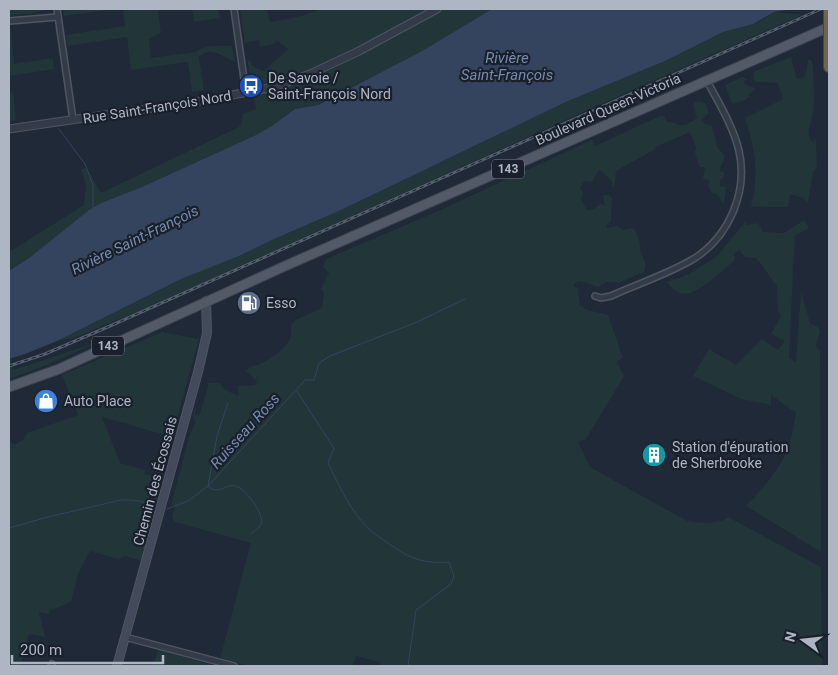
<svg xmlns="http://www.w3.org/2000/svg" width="838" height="675" font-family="Roboto,sans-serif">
  <rect width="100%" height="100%" fill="#202937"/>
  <g fill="#223538">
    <polygon points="9,9 48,9 34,13 9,16"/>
    <polygon points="63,9 115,9 64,16"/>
    <path d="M 123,9 L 158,9 L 161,33 L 149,39 L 151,58 L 196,52 C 206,44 220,46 232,46 L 235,62 C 222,56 210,45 199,57 L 204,90 L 192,92 L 188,62 L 131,70 L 127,37 L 67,46 L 66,35 L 125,26 Z"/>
    <polygon points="192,9 218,9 220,18 194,22"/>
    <polygon points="240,9 267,9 270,22 298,17 321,9 492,9 422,51 317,105 295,109 272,126 256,135 142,187 101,203 89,210 29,258 9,271 9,252 84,205 86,185 81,169 87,168 101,193 241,126 243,114 256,109 247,58 254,67 264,71 288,49 277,41 274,44 260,47 259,40 245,43"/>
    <polygon points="774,12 802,15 581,113 221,277 74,338 57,341 181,279 239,256 274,239 341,210 568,101 665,61 723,32 759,22"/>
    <polygon points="9,29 11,29 14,64 53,58 54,69 10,76"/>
    <path d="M 791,57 L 797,79 L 804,77 L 806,72 L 808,59 L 812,61 C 814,76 814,91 814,105 C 814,117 804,134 813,143 L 814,139 L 816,140 L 817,167 L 813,172 L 808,203 L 803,198 L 790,194 L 788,207 C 775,208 764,206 751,207 C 759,174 756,151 745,118 L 783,99 L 778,83 L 755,82 L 753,74 L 755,71 Z"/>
    <polygon points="742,77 748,79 744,81 745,84 755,88 746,100 732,104 725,85"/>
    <polygon points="13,92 16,120 9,122 9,93"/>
    <path d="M 700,101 L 705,103 L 708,109 L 708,114 L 704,117 L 702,121 L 705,124 L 711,125 C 715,133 715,138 717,146 C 718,150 723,152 724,155 C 726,160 719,166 720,171 L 724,172 L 724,176 L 720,180 L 720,186 L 726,187 L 725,199 L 723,203 L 717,194 L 712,193 L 708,186 L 709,180 L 703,179 L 705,167 L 700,167 L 695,154 L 696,148 L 690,132 L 655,147 L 654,150 L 616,171 L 614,189 L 610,179 L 600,170 L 597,173 L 592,182 L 584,181 L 580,188 L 583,192 L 581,199 L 587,210 L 594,209 L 601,204 L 605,206 L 603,195 L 609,195 L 612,198 L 611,221 L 606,226 L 608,228 L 617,226 L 623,230 L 631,228 L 635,230 C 639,238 640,241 640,249 C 641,259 649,260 644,272 L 618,283 L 607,282 L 598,287 L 580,281 L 575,283 L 574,286 L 578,288 L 580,306 L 588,310 L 608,315 L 623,358 L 617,362 L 624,376 L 586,439 L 578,442 L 590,467 L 687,521 C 699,523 719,525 728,517 L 821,567 L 822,666 L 379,666 L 380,662 L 356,656 L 353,666 L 249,666 L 220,658 L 251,543 L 175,522 L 172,518 L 175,506 L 171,505 L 189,437 L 195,422 C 193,416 192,413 196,407 L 195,413 L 196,416 L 200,413 L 209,383 L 220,383 L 225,390 L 239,396 L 237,386 L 255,385 L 257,381 L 246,371 C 250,366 254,366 260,364 C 270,359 283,351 289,341 C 292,337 291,331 291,325 L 295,320 L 322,308 L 324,293 L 321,289 L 329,273 L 323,267 L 326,259 L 436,212 L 592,140 L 595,146 L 660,116 L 664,116 L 667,122 C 673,121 675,124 680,125 C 686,126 692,121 697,118 L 693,105 L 694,102 Z"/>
    <path d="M 804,220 L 809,228 L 795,236 L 789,358 L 796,362 L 801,291 L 810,323 L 818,327 L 820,332 L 816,346 L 820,351 L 821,552 L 746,506 C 763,488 782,468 789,444 C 793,434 794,423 796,413 L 771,395 L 771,405 L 741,399 L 693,376 L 709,349 L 736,365 L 762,339 L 778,350 L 785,341 L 771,334 L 781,316 L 778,310 L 777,286 L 756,258 L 745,257 L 739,250 L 734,254 L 735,260 C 722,270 696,299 679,293 C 674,291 670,286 667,282 L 687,275 L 716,257 L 746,221 L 747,225 L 758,223 L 763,232 L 784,233 Z"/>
    <polygon points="162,332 199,339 172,437 102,417 120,463 145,470 144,474 153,476 157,464 162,465 156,489 161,493 143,561 125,556 118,559 90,551 78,574 71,602 49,611 50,614 39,612 45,637 29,634 24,649 21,666 9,666 9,442 16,444 23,440 27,433 78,415 62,375"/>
    <polygon points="98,342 47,365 9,379 9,359 11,358 13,370"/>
    <polygon points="158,650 216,666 153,666"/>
  </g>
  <polygon fill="#34445f" points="492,9 793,9 774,12 753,24 723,32 665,61 568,101 341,210 274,239 239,256 181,279 57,341 25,354 9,359 9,271 29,258 89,210 101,203 142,187 256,135 272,126 295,109 318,105 422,51"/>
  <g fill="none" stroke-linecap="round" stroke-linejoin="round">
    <g stroke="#34445f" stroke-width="1">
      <polyline points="59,129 85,164 93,185 93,208"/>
      <polyline points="297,389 305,380 314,380 319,363 330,356 417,322 465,299"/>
      <path d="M 228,403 L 217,436 L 208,486 C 219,497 227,481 238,487 C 247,491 267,517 260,526 C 258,529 253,532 251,534"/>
      <path d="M 167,509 L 188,501 L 208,486 L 296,390 L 334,448 L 328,463 C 339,485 350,511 369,529 C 374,534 381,538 388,543 C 409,558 422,564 449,562 L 454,576 L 451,584 L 416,610 L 408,666"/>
      <path d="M 9,528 L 48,517 L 121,500 C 133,500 146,500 156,508"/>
    </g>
    <g stroke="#4e5662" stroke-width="8">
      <g id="minor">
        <polyline points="57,9 73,120"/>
        <polyline points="234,9 246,93"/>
        <polyline points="9,21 58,17"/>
        <path d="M 595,296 L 601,298 L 611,296 C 637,284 671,273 695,258 C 730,235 748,191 739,151 C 734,128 718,101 707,81"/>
        <polyline points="125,637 234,666"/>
        <polyline points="51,666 52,664"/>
      </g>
    </g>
    <g stroke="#4e5662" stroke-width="9">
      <polyline id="tertiary" points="9,129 201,101 274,87 310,74 359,51 437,9"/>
    </g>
    <g stroke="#4e5662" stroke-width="10">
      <polyline id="secondary" points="117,666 198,372 207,333 206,301"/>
    </g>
    <g stroke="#3d4451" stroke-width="11">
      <polyline id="primary" points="9,387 59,369 285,266 829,27"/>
    </g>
    <g stroke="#3e4652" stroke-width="12">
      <polyline id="motorway" points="829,46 829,67"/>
    </g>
    <use href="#minor" stroke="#343b48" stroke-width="5"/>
    <use href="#tertiary" stroke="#343b48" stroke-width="7"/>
    <use href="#secondary" stroke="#424a5b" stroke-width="8"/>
    <use href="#primary" stroke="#525a68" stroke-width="9"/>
    <use href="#motorway" stroke="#6e6451" stroke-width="10"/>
    <g stroke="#565f6f" stroke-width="3">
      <polyline id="rail" points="9,366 45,354 110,326 821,9"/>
    </g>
    <use href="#rail" stroke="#19202c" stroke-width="1" stroke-dasharray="4" stroke-linecap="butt"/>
    <g stroke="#3e4652" stroke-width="12" stroke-linecap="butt">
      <polyline id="motorway-bridge" points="829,9 829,46"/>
    </g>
    <use href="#motorway-bridge" stroke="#6e6451" stroke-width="10"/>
  </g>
  <defs>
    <g id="bus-disc" transform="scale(1.25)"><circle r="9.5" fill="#1a4fb4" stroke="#19202c"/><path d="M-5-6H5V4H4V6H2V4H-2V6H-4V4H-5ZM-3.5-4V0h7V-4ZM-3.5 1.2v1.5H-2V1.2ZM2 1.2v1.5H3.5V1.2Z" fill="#fff"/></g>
    <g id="fuel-disc" transform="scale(1.25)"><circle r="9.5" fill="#5c6f8a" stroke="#19202c"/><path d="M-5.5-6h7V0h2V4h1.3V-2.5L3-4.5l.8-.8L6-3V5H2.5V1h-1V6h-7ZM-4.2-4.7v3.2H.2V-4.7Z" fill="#fff"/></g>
    <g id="shop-disc" transform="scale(1.25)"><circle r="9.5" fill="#3f7fe0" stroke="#19202c"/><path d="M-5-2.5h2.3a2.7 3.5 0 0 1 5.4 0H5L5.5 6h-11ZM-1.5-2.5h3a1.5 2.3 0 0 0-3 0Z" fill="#fff"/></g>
    <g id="building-disc" transform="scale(1.25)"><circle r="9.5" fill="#0f9aa8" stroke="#19202c"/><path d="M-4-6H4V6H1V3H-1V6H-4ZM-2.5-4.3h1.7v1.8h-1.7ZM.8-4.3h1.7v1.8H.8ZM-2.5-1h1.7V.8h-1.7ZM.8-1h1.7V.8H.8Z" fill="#fff"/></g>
  </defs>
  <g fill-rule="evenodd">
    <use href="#bus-disc" x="251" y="86"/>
    <use href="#fuel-disc" x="249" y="303"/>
    <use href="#shop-disc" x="46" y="401"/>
    <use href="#building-disc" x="654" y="455"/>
  </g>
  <g text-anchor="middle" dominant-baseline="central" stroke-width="4.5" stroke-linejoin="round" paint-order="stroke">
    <g fill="#19202c" stroke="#818996" stroke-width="1">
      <rect x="492" y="159.5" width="32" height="19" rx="4"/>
      <rect x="92" y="336.5" width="32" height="19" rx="4"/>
    </g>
    <g font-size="12" font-weight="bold" fill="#aeb6c4">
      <text x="508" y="169">143</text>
      <text x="108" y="346">143</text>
    </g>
    <g font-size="14" fill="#aeb6c4" stroke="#19202c" text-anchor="start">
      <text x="268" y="78">De Savoie /<tspan x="268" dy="16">Saint-François Nord</tspan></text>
      <text x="266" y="303">Esso</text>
      <text x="64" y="401">Auto Place</text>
      <text x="672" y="447">Station d'épuration<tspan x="672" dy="16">de Sherbrooke</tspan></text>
    </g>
    <g font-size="14" fill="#aeb6c4" stroke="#19202c">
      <text transform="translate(157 107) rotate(-9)">Rue Saint-François Nord</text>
      <text transform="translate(608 109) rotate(-24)">Boulevard Queen-Victoria</text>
      <text transform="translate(155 481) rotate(-75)">Chemin des Écossais</text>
    </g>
    <g font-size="15" font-style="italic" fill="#768bad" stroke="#19202c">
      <text x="507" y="58">Rivière<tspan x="507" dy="17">Saint-François</tspan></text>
      <text transform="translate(135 240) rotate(-26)">Rivière Saint-François</text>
      <text transform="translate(245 431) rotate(-48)">Ruisseau Ross</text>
    </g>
  </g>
  <rect width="838" height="675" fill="none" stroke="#aeb6c4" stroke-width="20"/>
  <g transform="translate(803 640) rotate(285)" stroke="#19202c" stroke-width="4" paint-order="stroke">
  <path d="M0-4L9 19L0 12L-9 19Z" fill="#aeb6c4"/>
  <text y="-8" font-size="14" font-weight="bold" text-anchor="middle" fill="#aeb6c4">N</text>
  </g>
  <path d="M12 655v8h151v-8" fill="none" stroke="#aeb6c4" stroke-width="2.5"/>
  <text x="20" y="655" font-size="15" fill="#aeb6c4" stroke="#19202c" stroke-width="4" paint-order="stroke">200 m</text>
</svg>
